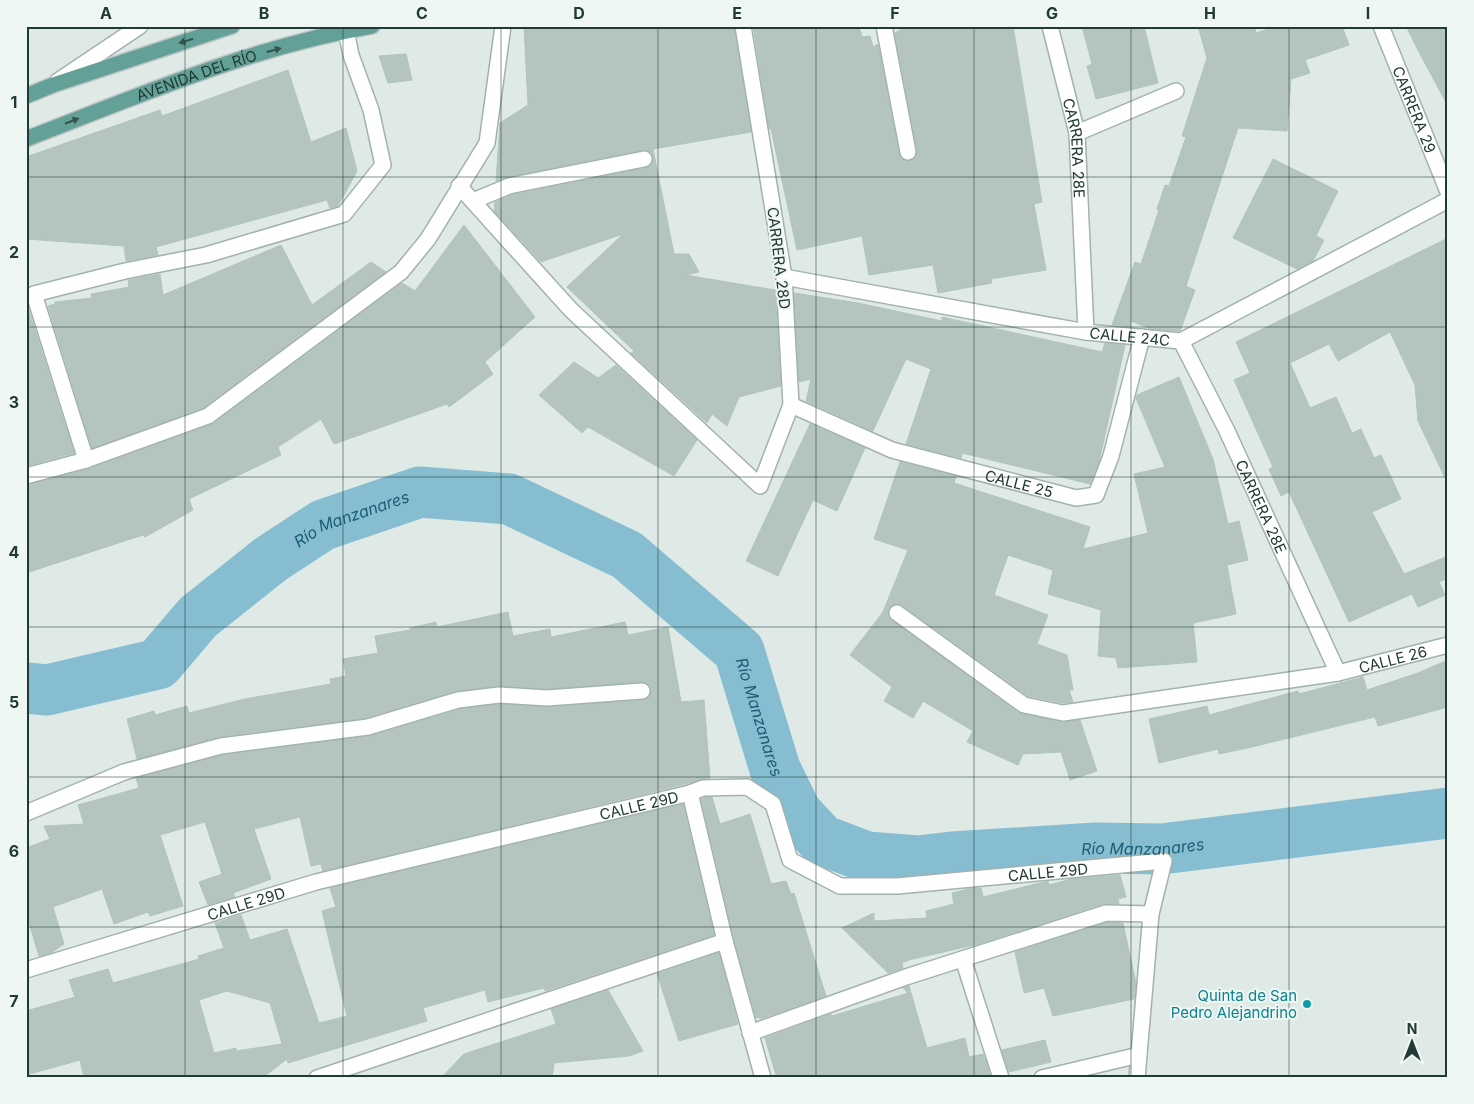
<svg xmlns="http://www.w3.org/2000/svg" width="1474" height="1104" font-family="Inter,sans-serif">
  <rect width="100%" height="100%" fill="#dfeae6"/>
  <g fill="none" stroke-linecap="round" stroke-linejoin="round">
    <path stroke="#86bdd0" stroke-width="51" id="s1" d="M 26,688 L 47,690 L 158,664 L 198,617 L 271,559 L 323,525 L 420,492 L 509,499 L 627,555 L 739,651 L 775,769 L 796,812 L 822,840 L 867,857 L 918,861 L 952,857 L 1096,848 L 1162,849 L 1448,813"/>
  </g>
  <g fill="#b4c5c0" stroke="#b1c4be" fill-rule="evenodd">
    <polygon points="524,26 734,26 751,132 653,149 674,254 689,254 699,272 685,275 775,290 781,386 739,397 727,426 712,414 707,423 631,353 634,351 567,287 623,234 541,262 494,211 495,202 512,195 646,168 653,162 651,152 642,150 507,177 496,181 500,123 528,105"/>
    <polygon points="753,26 859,26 862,37 870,36 873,47 878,44 899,154 901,158 909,161 914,159 917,150 895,33 906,26 1013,26 1042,202 1034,204 1046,270 991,279 992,283 938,293 933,265 869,275 862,236 797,250 771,129 769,129"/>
    <polygon points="1082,26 1144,26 1158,83 1096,99 1087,66 1092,64"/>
    <polygon points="1198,26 1254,26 1256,33 1277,26 1342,26 1349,45 1305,60 1310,73 1291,79 1287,131 1238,128 1186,286 1195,290 1180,331 1151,329 1131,321 1130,327 1112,325 1135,262 1141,264 1159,210 1157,209 1165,185 1169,186 1186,137 1182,136 1207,58"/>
    <polygon points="1406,26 1448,26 1448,106 1420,54"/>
    <polygon points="406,54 412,80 388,83 379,56"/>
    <polygon points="288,70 311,142 346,128 357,171 338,206 330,208 327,200 156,247 158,255 126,261 124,246 26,239 26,157 160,110 162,116"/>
    <polygon points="1273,159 1338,191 1316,236 1324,240 1313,261 1297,269 1233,238"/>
    <polygon points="464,225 535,317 485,362 493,374 449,407 447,404 334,444 321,419 278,447 281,455 189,499 193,510 145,537 143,535 26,573 26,485 89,469 213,424 402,283 415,291"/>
    <polygon points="1448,238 1448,484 1418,421 1415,385 1390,332 1338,361 1329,344 1290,363 1310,408 1336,397 1352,433 1361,429 1374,458 1381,455 1401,499 1372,512 1404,574 1448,556 1448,578 1439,582 1445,595 1418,607 1412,594 1349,622 1289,492 1281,496 1269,469 1273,467 1234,380 1250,373 1236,342"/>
    <polygon points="281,245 312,305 371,262 386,272 204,408 92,448 48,306 55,304 55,302 92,298 91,294 129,287 128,280 160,274 163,295"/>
    <polygon points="794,293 858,303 942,321 942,317 1102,352 1105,343 1125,345 1099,462 1090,484 962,453 961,458 906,444 931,369 906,359 873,431 806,401 811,379 799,382"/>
    <polygon points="26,311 29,311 74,453 26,466"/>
    <polygon points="574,362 598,378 616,365 697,440 674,476 588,427 582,433 539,395"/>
    <polygon points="1179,377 1213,459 1228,524 1239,521 1248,560 1227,565 1236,614 1193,623 1197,662 1118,668 1116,658 1098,656 1101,610 1048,594 1053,570 1008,555 994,595 1048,615 1037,644 1067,655 1073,690 1069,690 1073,702 1063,703 1028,696 902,605 893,605 889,608 888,616 1019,713 1061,722 1080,720 1097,771 1070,780 1061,752 1023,754 1018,765 967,742 973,731 923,701 913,718 884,701 892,687 850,655 883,612 908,550 874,539 900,462 956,476 954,483 1090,527 1083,549 1148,533 1134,474 1165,467 1136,398 1137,395"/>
    <polygon points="810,424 865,448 837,511 813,500 778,576 746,561"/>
    <polygon points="508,612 513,636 550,629 551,637 625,622 628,635 668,627 681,702 704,700 710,778 323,871 321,864 311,866 300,817 254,829 271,879 233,893 235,897 208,905 199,882 222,874 205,822 160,835 183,906 150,916 148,912 114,924 102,889 53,907 64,944 51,953 39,956 26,913 26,848 50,839 44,826 84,824 78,805 139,788 136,778 223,755 369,736 460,709 499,704 548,707 643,700 650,695 650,686 641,682 547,689 498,686 457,691 366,718 220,737 137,759 127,719 154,711 155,715 187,706 189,713 245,699 331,684 330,679 346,676 343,659 378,653 375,636 410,630 410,628 436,622 437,627"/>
    <polygon points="1448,660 1448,707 1378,726 1375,717 1252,747 1219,754 1218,749 1159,763 1149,719 1207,706 1209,715 1298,691 1299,694 1363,677 1367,690 1418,673"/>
    <polygon points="705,797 712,797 720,824 750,814 771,884 786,881 791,894 794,893 826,996 760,1019 759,1017 756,1018 734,939 701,799"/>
    <path d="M 683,804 L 714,935 L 545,991 L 544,988 L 488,1002 L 485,990 L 423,1008 L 427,1021 L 288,1063 L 287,1059 L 262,1078 L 84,1078 L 80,1060 L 26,1075 L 26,1011 L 75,997 L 69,980 L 108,969 L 113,983 L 199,959 L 198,956 L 224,948 L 215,923 L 241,915 L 250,940 L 287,929 L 319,1023 L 347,1016 L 322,911 L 336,907 L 330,888 ZM 227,991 L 270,1003 L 282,1044 L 236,1051 L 236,1048 L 214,1053 L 199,1000 Z"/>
    <polygon points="1120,875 1126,897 1118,899 1119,904 1103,904 978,944 909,960 902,963 903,968 888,973 842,928 874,913 874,921 927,918 926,911 954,904 952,893 972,888 981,888 983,897 1048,881 1049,885 1072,879"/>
    <polygon points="1107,922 1123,923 1136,983 1134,999 1053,1016 1044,988 1024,993 1015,952"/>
    <polygon points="719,953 738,1024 679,1041 657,974"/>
    <polygon points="909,986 927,1048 965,1038 969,1057 983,1054 991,1076 777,1078 765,1038 831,1014 832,1016 908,993 903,988"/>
    <polygon points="608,990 643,1051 629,1056 554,1063 552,1078 441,1078 464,1054 556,1024 551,1009"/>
    <polygon points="1045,1040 1051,1062 1009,1072 1002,1050"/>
  </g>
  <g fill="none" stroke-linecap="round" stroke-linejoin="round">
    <g stroke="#a2b2ae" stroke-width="18">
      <g id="minor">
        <polyline points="884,26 908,152"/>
        <path id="s2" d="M 1050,26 L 1077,133 L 1086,332"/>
        <path id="s3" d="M 1381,26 L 1448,192"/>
        <polyline points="58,81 140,26"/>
        <polyline points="1077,133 1176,91"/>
        <polyline points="459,186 571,310 760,486 791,405 784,277 743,26"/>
        <polyline points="473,201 509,186 644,159"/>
        <path id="s4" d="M 784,277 L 1086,332 L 1181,341 L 1448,200"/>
        <path id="s5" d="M 1181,341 L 1227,431 L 1338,673"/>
        <path id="s6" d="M 791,405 L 892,450 L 1076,498 L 1096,495 L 1111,456 L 1142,337"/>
        <polyline points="86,460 34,294 125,271 206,255 344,214 383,165 371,110 351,55 345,26"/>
        <polyline points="26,476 86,460 208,416 401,272 428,239 487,143 503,26"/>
        <path id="s7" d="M 897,613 L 1024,705 L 1063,713 L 1338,673 L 1448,645"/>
        <polyline points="690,793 725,941 763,1078"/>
        <polyline points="26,813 124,772 221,746 368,727 458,700 499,695 547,698 642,691"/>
        <polyline points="963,959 1001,1078"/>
        <path id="s8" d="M 26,970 L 316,882 L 690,793 L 703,788 L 747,787 L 773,804 L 790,860 L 840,886 L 897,886 L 1164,861 L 1151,914 L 1137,1078"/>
        <polyline points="750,1033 906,977 1106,913 1151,914"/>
        <polyline points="317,1078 725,941"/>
        <polyline points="1042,1078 1139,1055"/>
      </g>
    </g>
    <g stroke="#bcc4c3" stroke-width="18">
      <g id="major">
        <polyline points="26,96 53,85 232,26"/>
        <path id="s9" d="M 26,139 C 140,95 252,47 372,26"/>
      </g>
    </g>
    <use href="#minor" stroke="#fff" stroke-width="15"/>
    <use href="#major" stroke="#63a097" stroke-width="15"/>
  </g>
  <defs><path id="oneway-solid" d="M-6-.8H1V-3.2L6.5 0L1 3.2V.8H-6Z" transform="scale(1.25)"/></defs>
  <g fill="#31544e">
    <use href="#oneway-solid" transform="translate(186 41) rotate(162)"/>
    <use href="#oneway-solid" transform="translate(274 50) rotate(-15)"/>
    <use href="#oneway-solid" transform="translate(72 121) rotate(-21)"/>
  </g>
  <path fill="none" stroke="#203a36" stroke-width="1" stroke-opacity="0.55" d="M 185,26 L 185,1078M 343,26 L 343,1078M 501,26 L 501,1078M 658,26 L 658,1078M 816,26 L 816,1078M 974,26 L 974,1078M 1131,26 L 1131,1078M 1289,26 L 1289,1078M 26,177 L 1448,177M 26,327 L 1448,327M 26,477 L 1448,477M 26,627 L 1448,627M 26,777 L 1448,777M 26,927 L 1448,927"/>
  <circle fill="#0f9aa8" stroke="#eff7f4" stroke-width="2" cx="1307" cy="1004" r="5"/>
  <g text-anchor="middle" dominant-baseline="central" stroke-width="4" stroke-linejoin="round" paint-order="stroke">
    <g font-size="15" fill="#203a36" stroke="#eff7f4">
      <text stroke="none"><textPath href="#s9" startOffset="182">AVENIDA DEL RÍO</textPath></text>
      <text stroke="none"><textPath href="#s3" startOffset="90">CARRERA 29</textPath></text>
      <text stroke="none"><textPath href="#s2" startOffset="125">CARRERA 28E</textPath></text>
      <text transform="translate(779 258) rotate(83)">CARRERA 28D</text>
      <text stroke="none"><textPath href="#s4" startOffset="351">CALLE 24C</textPath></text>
      <text stroke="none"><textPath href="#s6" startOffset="242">CALLE 25</textPath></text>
      <text stroke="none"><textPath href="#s5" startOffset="184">CARRERA 28E</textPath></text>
      <text stroke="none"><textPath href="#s7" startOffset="531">CALLE 26</textPath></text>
      <text stroke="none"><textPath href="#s8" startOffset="635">CALLE 29D</textPath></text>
      <text stroke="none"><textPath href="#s8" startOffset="1100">CALLE 29D</textPath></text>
      <text stroke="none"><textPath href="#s8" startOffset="230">CALLE 29D</textPath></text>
    </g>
    <g font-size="15" fill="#0d838f" stroke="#eff7f4" text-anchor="end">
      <text x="1297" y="995">Quinta de San<tspan x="1297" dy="17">Pedro Alejandrino</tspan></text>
    </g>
    <g font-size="16" font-style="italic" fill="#1b5d76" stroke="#eff7f4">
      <text stroke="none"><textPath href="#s1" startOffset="381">Río Manzanares</textPath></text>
      <text stroke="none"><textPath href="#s1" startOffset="891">Río Manzanares</textPath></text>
      <text stroke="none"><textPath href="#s1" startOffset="1356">Río Manzanares</textPath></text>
    </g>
  </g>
  <rect width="1474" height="1104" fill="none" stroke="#eff7f4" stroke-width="55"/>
  <g transform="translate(1412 1042)" stroke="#eff7f4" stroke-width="4" paint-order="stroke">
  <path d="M0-4L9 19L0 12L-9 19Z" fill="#203a36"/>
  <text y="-8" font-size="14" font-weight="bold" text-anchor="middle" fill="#203a36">N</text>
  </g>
  <rect x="28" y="28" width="1418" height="1048" fill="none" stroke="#203a36" stroke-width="2"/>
  <g font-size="16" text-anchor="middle" font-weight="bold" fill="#203a36">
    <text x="106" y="19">A</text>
    <text x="264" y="19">B</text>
    <text x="422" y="19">C</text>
    <text x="579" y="19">D</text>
    <text x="737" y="19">E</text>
    <text x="895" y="19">F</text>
    <text x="1052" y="19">G</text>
    <text x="1210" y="19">H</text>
    <text x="1368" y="19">I</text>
    <text x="14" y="108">1</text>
    <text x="14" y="258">2</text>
    <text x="14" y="408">3</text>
    <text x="14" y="558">4</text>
    <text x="14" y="708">5</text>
    <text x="14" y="857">6</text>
    <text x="14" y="1007">7</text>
  </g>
</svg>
